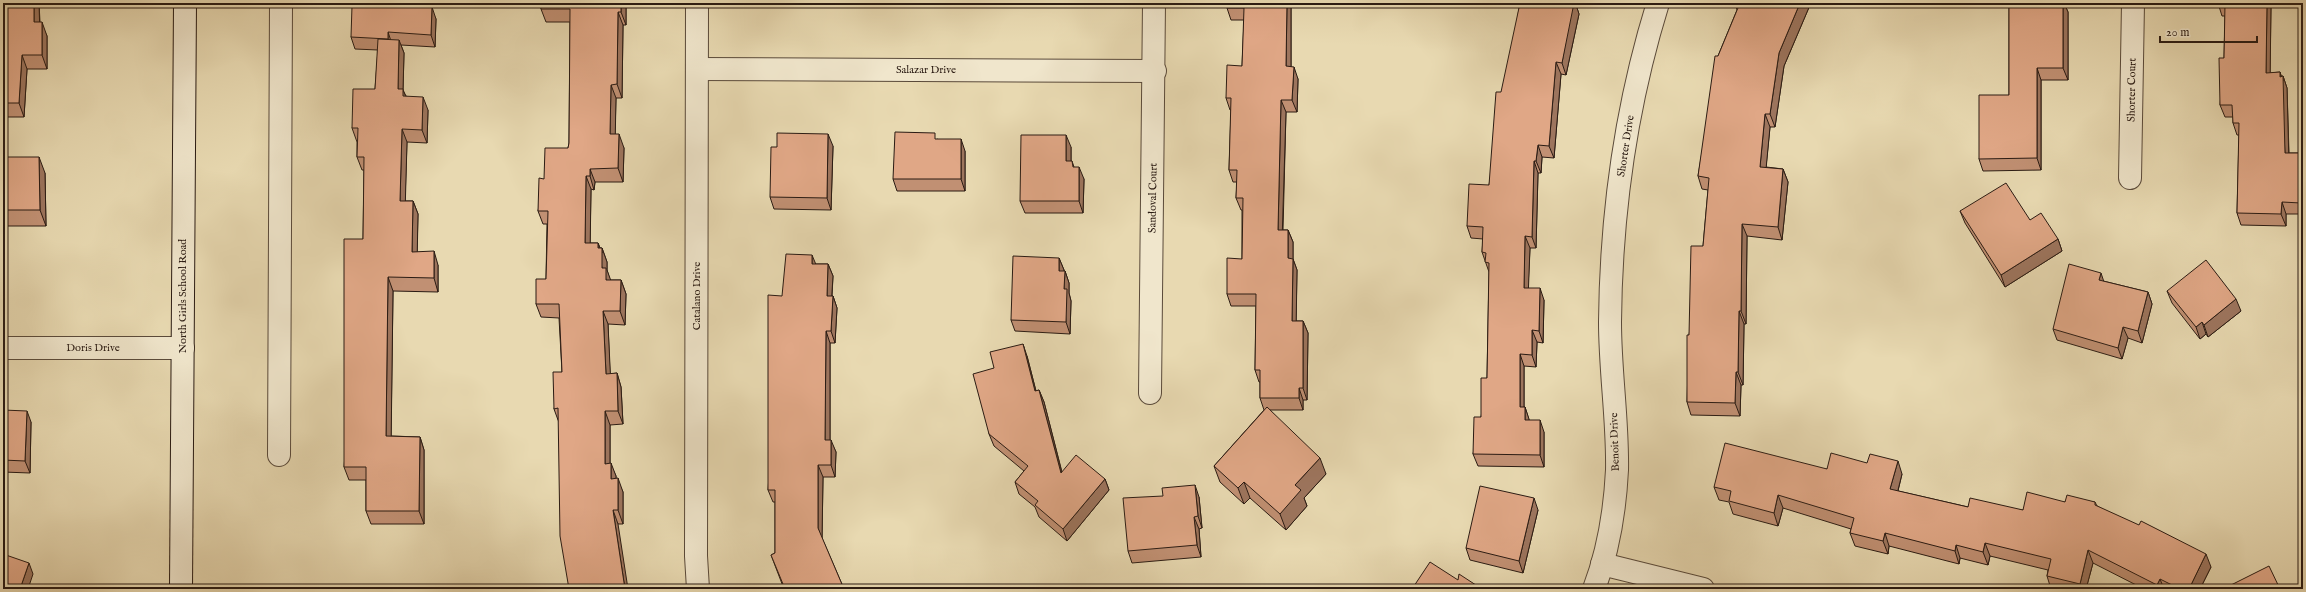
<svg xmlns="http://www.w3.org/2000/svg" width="2306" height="592" font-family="'IM FELL English',serif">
  <rect width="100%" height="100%" fill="#e8d9b1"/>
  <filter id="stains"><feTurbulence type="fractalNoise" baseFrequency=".005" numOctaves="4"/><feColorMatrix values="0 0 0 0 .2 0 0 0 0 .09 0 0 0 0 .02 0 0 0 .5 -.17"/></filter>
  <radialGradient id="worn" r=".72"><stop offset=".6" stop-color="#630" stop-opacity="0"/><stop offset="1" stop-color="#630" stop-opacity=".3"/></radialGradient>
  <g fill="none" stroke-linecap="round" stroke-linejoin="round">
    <g stroke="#5a4a3a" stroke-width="24">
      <g id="minor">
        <polyline points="697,3 696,556 698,589"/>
        <polyline points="697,69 1155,71"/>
        <polyline points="2130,178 2133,3"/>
        <polyline points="3,348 183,348"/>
        <polyline points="1150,393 1154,3"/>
        <polyline points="279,455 281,3"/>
        <polyline points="1602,564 1703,589"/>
        <path d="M 1594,589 C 1608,552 1615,510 1617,470 C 1618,421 1610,372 1610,322 C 1611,214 1626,106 1658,3"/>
      </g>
    </g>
    <g stroke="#2a1b13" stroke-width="24">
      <polyline id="secondary" points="181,589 185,3"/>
    </g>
    <use href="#minor" stroke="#f0e6cc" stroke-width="22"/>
    <use href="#secondary" stroke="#f0e6cc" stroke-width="22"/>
  </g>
  <g fill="#c19073" stroke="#2a1b13">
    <polygon points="3,3 39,3 40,22 47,36 47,69 27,69 24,117 3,117"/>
    <polygon points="368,3 429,3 429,6 436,19 435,47 401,45 404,53 403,90 406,96 428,110 427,143 407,142 405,201 413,201 418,214 417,252 438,265 438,292 393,291 391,436 420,437 424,450 424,524 371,524 366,511 366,480 349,480 344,467 363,239 364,170 362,170 357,157 357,142 352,128 375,89 378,50 355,49 351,37 368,7"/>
    <polygon points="541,3 626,3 626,25 623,25 622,98 616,98 615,134 624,148 623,182 595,182 594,190 591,189 590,243 598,243 600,248 602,248 607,262 607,270 610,280 621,280 626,294 625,325 608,324 610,374 617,373 621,387 623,424 610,425 610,463 616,476 616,478 623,492 623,524 618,524 558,420 554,409 562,372 559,318 541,317 536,304 546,279 547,224 543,224 538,211 544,179 568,148 569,143 570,22 546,22 541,9"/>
    <polygon points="1227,3 1291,3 1291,67 1298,79 1297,112 1286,112 1283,230 1288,230 1293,242 1293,259 1297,270 1296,321 1303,321 1308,333 1307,400 1303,400 1303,410 1270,410 1326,474 1304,498 1307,506 1286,530 1250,498 1244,504 1220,482 1214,466 1264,410 1260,398 1260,382 1259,382 1255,370 1256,306 1231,306 1227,294 1242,259 1242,210 1241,210 1236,198 1237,182 1233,182 1229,170 1231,110 1230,110 1226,98 1242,66 1244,20 1231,20 1227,8"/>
    <polygon points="1520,3 1579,3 1577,8 1579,14 1566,75 1561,74 1554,158 1542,157 1541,173 1538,173 1536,248 1530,248 1528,288 1544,300 1543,343 1537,342 1536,367 1524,366 1524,407 1525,407 1529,420 1544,432 1544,467 1478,466 1473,454 1481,417 1487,378 1489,272 1482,252 1483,239 1471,238 1467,226 1489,185"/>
    <polygon points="1735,3 1809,3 1810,5 1784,66 1775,127 1770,127 1766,167 1783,169 1788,182 1782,240 1747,236 1746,324 1744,324 1743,385 1741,385 1740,416 1691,415 1687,402 1689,335 1703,246 1708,190 1702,189 1698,176 1718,56 1737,10"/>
    <polygon points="2009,3 2064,3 2068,12 2068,80 2041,80 2041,170 1983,171 1979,159 2009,95"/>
    <polygon points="2218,3 2289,3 2289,6 2271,5 2270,73 2280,72 2281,76 2283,76 2287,88 2289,153 2302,153 2303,156 2303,214 2286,214 2286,226 2241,225 2237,213 2239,135 2237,135 2233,123 2233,117 2225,117 2220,105 2224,58 2225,16 2222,16"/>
    <polygon points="937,139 965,151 965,191 897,191 893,179"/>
    <polygon points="833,146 831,210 774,209 770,197"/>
    <polygon points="1071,147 1071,161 1072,161 1074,167 1084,179 1083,213 1025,213 1020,201"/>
    <polygon points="3,157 45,173 46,226 3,226"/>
    <polygon points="1960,211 2030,220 2058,239 2062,251 2005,287 1965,223"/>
    <polygon points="1059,258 1064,270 1064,271 1065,271 1069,283 1069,293 1071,301 1070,334 1015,331 1011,320"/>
    <polygon points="816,264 828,264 833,276 832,296 833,296 837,308 835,343 830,343 830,440 836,452 835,477 823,477 822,538 844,589 784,589 771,555 775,553 775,502 773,502 768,490 782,296"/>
    <polygon points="2103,281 2148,292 2152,304 2142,343 2128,338 2122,359 2057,340 2053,329"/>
    <polygon points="2167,291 2241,311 2208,337 2206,334 2200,339 2172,303"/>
    <polygon points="1027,356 1036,391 1039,390 1044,402 1062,472 1105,479 1109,490 1067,541 1039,517 1035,507 1019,494 1015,482 1024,471 994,446 989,434 994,368"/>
    <polygon points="3,410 31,422 30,473 3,472"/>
    <polygon points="1827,469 1902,474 1898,491 1968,507 2023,510 2065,502 2095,502 2097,506 2211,567 2200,589 2144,589 2093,563 2086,589 2051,589 2047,576 2048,570 1990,556 1988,565 1960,558 1959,564 1889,546 1888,554 1855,546 1850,533 1851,529 1783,508 1778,526 1733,514 1729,502 1719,500 1714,487"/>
    <polygon points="1199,497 1202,528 1199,529 1201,557 1132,563 1128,551"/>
    <polygon points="1538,510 1523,573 1470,560 1466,548"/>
  </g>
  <g fill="#9d755e" stroke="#2a1b13">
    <polygon points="34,3 39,3 40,36 34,22"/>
    <polygon points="424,3 429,3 428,18 424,6"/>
    <polygon points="621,3 626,3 626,25 621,12"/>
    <polygon points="1287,3 1291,3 1291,78 1286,66"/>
    <polygon points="1572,3 1579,3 1577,8 1579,14 1566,75 1562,63"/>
    <polygon points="1800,3 1809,3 1810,5 1784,66 1775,127 1770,114 1779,53"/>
    <polygon points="2063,3 2064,3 2068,12 2068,80 2063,68"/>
    <polygon points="2267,3 2270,3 2271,5 2270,85 2266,73"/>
    <polygon points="432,7 436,19 435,47 431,35"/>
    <polygon points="618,12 623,25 622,98 617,84"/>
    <polygon points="42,22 47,36 47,69 42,55"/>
    <polygon points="388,32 392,44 388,39"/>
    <polygon points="399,40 404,53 403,90 408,102 408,109 398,89"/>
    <polygon points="22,55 27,69 24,117 19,103"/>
    <polygon points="1556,62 1561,74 1554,158 1549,146"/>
    <polygon points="1294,67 1298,79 1297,112 1292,100"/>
    <polygon points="2037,68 2041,80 2041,170 2037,158"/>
    <polygon points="2280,72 2283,81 2283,76 2287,88 2289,165 2285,153"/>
    <polygon points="611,85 616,98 615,148 610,134"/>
    <polygon points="423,97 428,110 427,143 422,130"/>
    <polygon points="1281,100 1286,112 1282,242 1278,230"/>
    <polygon points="1765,114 1770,127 1765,180 1760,167"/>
    <polygon points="402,129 407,142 405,214 400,201"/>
    <polygon points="619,134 624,148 623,182 618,168"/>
    <polygon points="828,134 833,146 831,210 827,198"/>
    <polygon points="1066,135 1071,147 1071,173 1066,161"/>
    <polygon points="961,139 965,151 965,191 961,179"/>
    <polygon points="1538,145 1542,157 1541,173 1536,161"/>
    <polygon points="2302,153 2303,156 2303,209 2301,203"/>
    <polygon points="39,157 45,173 46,226 40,210"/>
    <polygon points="1534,161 1538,173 1536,248 1532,237"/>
    <polygon points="1079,167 1084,179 1083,213 1079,201"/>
    <polygon points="590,169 595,182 594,190 590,176"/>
    <polygon points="1783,169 1788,182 1782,240 1778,227"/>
    <polygon points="586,176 591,189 590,256 585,243"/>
    <polygon points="413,201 418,214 417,265 412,252"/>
    <polygon points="2282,202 2286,214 2286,226 2281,214"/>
    <polygon points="1742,224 1747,236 1746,324 1741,311"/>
    <polygon points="1288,230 1293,242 1293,270 1288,258"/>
    <polygon points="1525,236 1530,248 1528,300 1524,288"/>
    <polygon points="2058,239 2062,251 2005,287 2001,275"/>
    <polygon points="598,243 602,253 602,248 607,262 607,270 611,281 611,294 602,268 598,248"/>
    <polygon points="434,251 438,265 438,292 434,278"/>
    <polygon points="812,255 817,267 812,264"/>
    <polygon points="1059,258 1064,270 1063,283 1059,271"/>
    <polygon points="1293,259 1297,270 1296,333 1292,321"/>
    <polygon points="828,264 833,276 831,308 827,296"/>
    <polygon points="1065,271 1069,283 1069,293 1071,301 1070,334 1066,322 1064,289"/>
    <polygon points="2101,273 2105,285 2099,280"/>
    <polygon points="388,277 393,291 391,450 386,436"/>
    <polygon points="621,280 626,294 625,325 620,311"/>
    <polygon points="1540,288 1544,300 1543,343 1539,331"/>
    <polygon points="2148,292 2152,304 2142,343 2138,331"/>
    <polygon points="833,296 837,308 835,343 831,331"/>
    <polygon points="2236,299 2241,311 2208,337 2204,325"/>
    <polygon points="603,311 608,324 611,387 606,374"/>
    <polygon points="1739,311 1744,324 1743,385 1738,372"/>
    <polygon points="1303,321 1308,333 1307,400 1303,388"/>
    <polygon points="2202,322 2206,334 2200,339 2196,327"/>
    <polygon points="2123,327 2128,338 2122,359 2118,348"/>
    <polygon points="1532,330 1537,342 1536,367 1532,355"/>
    <polygon points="826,331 830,343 830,452 825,440"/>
    <polygon points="1023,344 1027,356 1039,403 1035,391"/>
    <polygon points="1520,354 1524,366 1524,419 1520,407"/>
    <polygon points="1736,372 1741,385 1740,416 1735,403"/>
    <polygon points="617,373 621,387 623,424 618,411"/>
    <polygon points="1299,388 1303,400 1303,410 1299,398"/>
    <polygon points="1039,390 1044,402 1065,485 1061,473"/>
    <polygon points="1525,407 1529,419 1529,432 1525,420"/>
    <polygon points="27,411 31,422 30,473 25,461"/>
    <polygon points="605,411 610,425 610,477 605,464"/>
    <polygon points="1540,420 1544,432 1544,467 1540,455"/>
    <polygon points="420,437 424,450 424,524 419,511"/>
    <polygon points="831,440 836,452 835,477 831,465"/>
    <polygon points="1320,458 1326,474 1304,498 1307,506 1286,530 1280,514 1295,485"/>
    <polygon points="1898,461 1902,474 1895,502 1890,489"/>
    <polygon points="611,463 616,476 616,492 611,479"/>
    <polygon points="818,465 823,477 822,540 818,528"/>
    <polygon points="618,478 623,492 623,524 618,510"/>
    <polygon points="1105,479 1109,490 1067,541 1063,529"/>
    <polygon points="1244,482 1250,498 1244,504 1238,488"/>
    <polygon points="1195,485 1199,497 1202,528 1198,516"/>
    <polygon points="1778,495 1783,508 1778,526 1774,513"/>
    <polygon points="1534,498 1538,510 1523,573 1519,561"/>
    <polygon points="613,510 618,524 628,589 625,589"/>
    <polygon points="1194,517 1199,529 1201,557 1197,545"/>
    <polygon points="1885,533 1889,546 1888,554 1883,541"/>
    <polygon points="1985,543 1990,556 1988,565 1983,552"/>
    <polygon points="1956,545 1960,558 1959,564 1955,551"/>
    <polygon points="2088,550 2093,563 2086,589 2082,589 2080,584"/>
    <polygon points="2206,554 2211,567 2200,589 2189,589"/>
    <polygon points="29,563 33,574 28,589 20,589"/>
    <polygon points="2160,579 2164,589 2158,589 2157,585"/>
  </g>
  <g fill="#e0a786" stroke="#2a1b13">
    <polygon points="3,3 34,3 34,22 42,22 42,55 22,55 19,103 3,103"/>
    <polygon points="368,3 424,3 424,6 432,7 431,35 388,32 388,39 351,37 352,6 368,7"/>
    <polygon points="541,3 621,3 621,12 618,12 617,84 611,85 610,134 619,134 618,168 590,169 590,176 586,176 585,243 598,243 598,248 602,248 602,268 606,268 606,280 621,280 620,311 603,311 606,374 617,373 618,411 605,411 605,464 611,463 611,479 618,478 618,510 613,510 625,589 569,589 560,536 558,408 554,409 553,372 562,372 559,304 536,304 536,279 546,279 548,211 538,211 539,178 544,179 545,148 568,148 569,143 570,9 541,9"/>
    <polygon points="1227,3 1287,3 1286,66 1294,67 1292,100 1281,100 1278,230 1288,230 1288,258 1293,259 1292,321 1303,321 1303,388 1299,388 1299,398 1260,398 1260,370 1255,370 1256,294 1227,294 1227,258 1242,259 1243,198 1236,198 1237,170 1229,170 1231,98 1226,98 1227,65 1242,66 1244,8 1227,8"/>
    <polygon points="1520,3 1574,3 1562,63 1556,62 1549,146 1538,145 1536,161 1534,161 1532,237 1525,236 1524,288 1540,288 1539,331 1532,330 1532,355 1520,354 1520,407 1525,407 1525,420 1540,420 1540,455 1473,454 1474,417 1481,417 1481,378 1487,378 1489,263 1485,262 1486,253 1482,252 1483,227 1467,226 1469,184 1489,185 1496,92 1501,92"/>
    <polygon points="1740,3 1800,3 1779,53 1770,114 1765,114 1760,167 1783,169 1778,227 1742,224 1741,311 1739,311 1738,372 1736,372 1735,403 1687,402 1687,335 1689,335 1691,246 1703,246 1709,178 1698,176 1715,56 1718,56"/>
    <polygon points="2009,3 2063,3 2063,68 2037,68 2037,158 1979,159 1979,95 2009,95"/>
    <polygon points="2218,3 2267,3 2266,73 2280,72 2280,77 2283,76 2285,153 2302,153 2301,203 2282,202 2281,214 2237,213 2239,123 2233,123 2232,105 2220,105 2219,58 2224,58 2225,4 2218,4"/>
    <polygon points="378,39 399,40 398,89 403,89 403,96 423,97 422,130 402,129 400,201 413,201 412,252 434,251 434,278 388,277 386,436 420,437 419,511 366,511 366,467 344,467 344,239 363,239 364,157 357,157 358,128 352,128 353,89 375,89"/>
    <polygon points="895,132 935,133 935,139 961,139 961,179 893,179"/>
    <polygon points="777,133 828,134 827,198 770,197 771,147 777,147"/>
    <polygon points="1021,135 1066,135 1066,161 1072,161 1073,167 1079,167 1079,201 1020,201"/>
    <polygon points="3,157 39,157 40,210 3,210"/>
    <polygon points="2006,183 2030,220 2041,213 2058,239 2001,275 1960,211"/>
    <polygon points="786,254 812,255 812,264 828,264 827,296 833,296 831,331 826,331 825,440 831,440 831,465 818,465 818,528 844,589 785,589 771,555 775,553 775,490 768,490 768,295 782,296"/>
    <polygon points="1013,256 1059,258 1059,271 1065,271 1064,289 1067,289 1066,322 1011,320"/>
    <polygon points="2206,260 2236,299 2204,325 2202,322 2196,327 2167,291"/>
    <polygon points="2069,264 2101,273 2099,280 2148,292 2138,331 2123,327 2118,348 2053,329"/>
    <polygon points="1023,344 1035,391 1039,390 1061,473 1076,455 1105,479 1063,529 1035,505 1038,501 1015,482 1028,466 989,434 973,374 994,368 990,352"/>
    <polygon points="1267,407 1320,458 1295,485 1301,490 1280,514 1244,482 1238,488 1214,466"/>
    <polygon points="3,410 27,411 25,461 3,460"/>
    <polygon points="1725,443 1827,469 1831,453 1867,463 1870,454 1898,461 1890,489 1968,507 1970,498 2023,510 2027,492 2065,502 2067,495 2095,502 2095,505 2139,525 2141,521 2206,554 2189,589 2180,589 2160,579 2157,585 2088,550 2080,584 2047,576 2051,559 1985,543 1983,552 1956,545 1955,551 1885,533 1883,541 1850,533 1854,518 1778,495 1774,513 1729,501 1731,491 1714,487"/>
    <polygon points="1195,485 1198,516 1194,517 1197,545 1128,551 1123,498 1163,496 1162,488"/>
    <polygon points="1480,486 1534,498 1519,561 1466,548"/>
    <polygon points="3,554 29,563 20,589 3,589"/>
    <polygon points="1430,562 1458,580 1459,574 1482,589 1418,589 1414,586"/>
    <polygon points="2269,566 2280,589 2223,589"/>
  </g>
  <g text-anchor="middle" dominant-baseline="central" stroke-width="3.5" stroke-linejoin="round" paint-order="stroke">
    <g font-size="11" fill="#2a1b13" stroke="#f0e6cc">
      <text x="926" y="70">Salazar Drive</text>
      <text transform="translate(2132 90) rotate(-89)">Shorter Court</text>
      <text transform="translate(1626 146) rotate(-81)">Shorter Drive</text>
      <text transform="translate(1153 198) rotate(-89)">Sandoval Court</text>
      <text transform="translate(183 296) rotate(-90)">North Girls School Road</text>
      <text transform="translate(697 296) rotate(-90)">Catalano Drive</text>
      <text x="93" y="348">Doris Drive</text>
      <text transform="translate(1615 442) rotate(-92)">Benoit Drive</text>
    </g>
  </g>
  <rect width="2306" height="592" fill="none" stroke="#e8d9b1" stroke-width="16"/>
  <rect x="4" y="4" width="2298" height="584" fill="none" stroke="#2a1b13" stroke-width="2"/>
  <rect x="8" y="8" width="2290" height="576" fill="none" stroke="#2a1b13"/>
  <path d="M2160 36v6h97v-6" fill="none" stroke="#2a1b13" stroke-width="2"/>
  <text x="2166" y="36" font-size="12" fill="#2a1b13" stroke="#f0e6cc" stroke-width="3" paint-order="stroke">20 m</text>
  <rect width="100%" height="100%" filter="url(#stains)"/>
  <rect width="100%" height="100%" fill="url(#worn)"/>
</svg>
